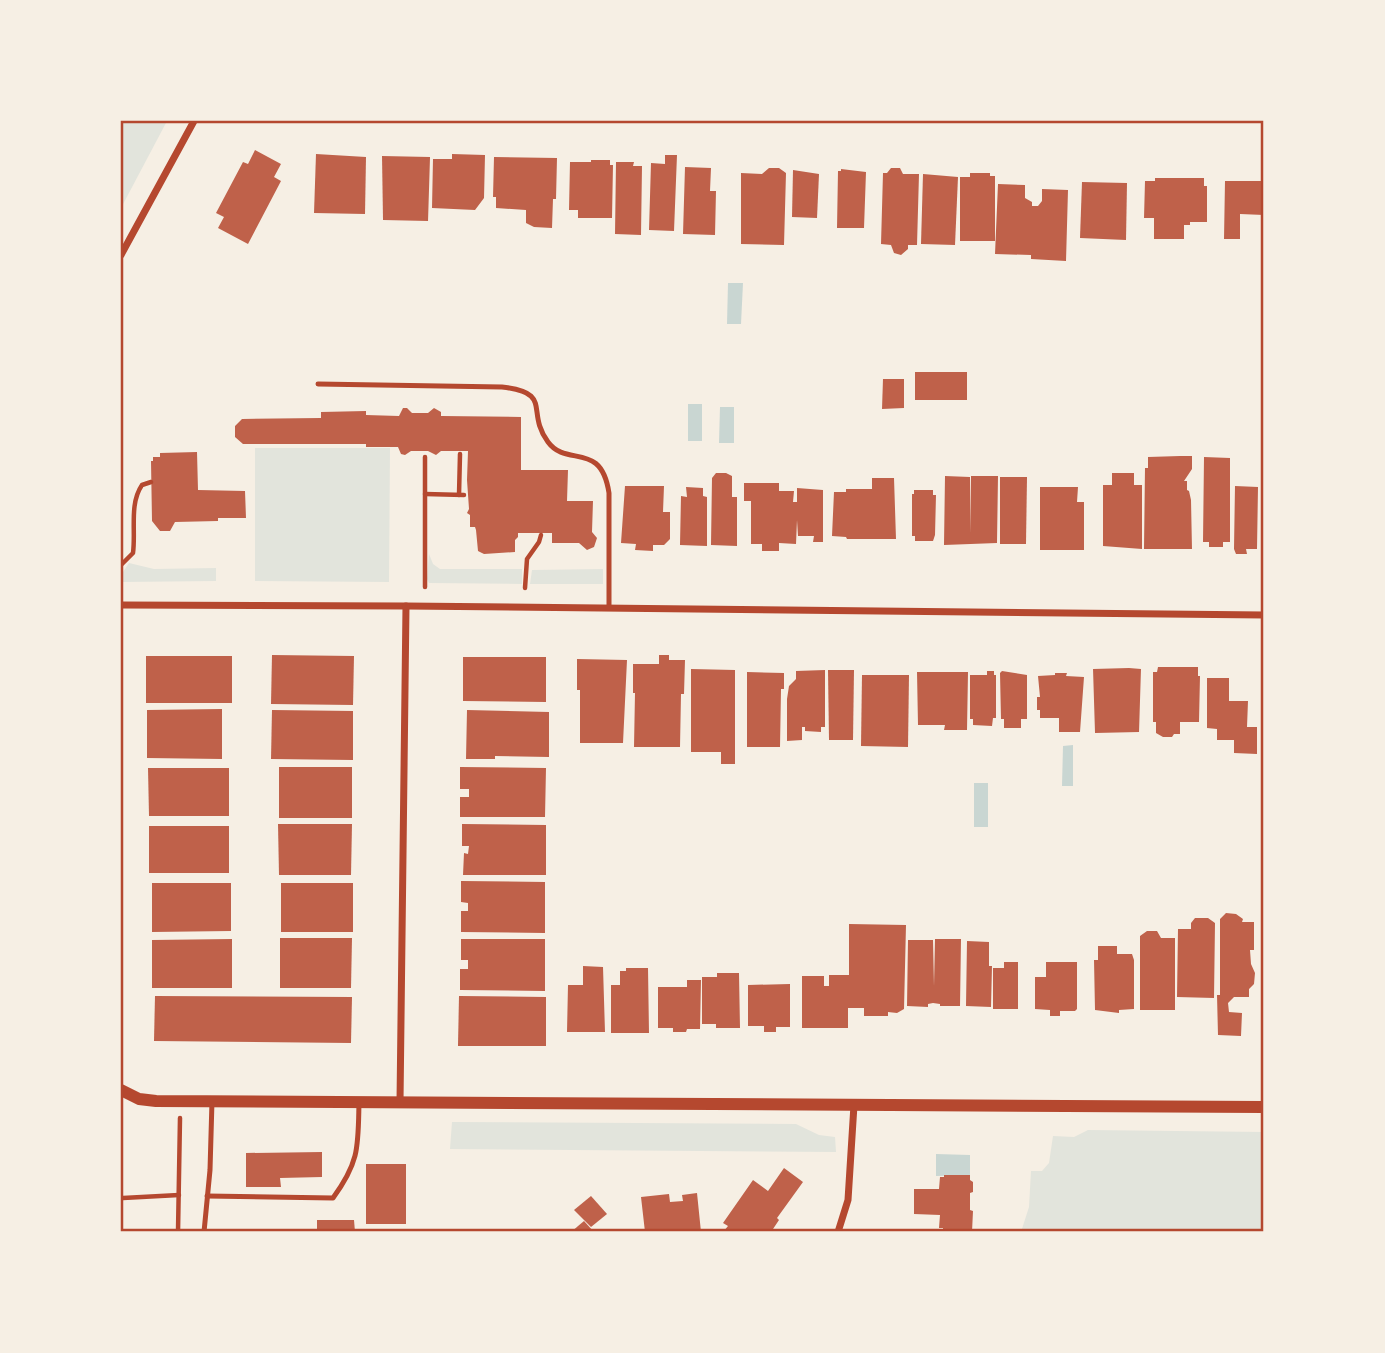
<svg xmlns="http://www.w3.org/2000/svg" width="1385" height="1353" font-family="'Archivo Narrow',sans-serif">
  <rect width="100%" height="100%" fill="#f6efe4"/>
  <g fill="#e2e4dc">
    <polygon points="121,121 167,121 121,208"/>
    <polygon points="255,448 390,448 389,582 255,581"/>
    <polygon points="429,554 433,564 440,569 522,569 522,584 429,583 427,579"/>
    <polygon points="129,563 154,569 216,568 216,581 121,582 121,575"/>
    <polygon points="603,569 603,584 530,584 532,570"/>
    <polygon points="1262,855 1264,855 1264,1080 1261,1080"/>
    <polygon points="452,1122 796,1124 819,1135 835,1137 836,1152 450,1149"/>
    <polygon points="1088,1130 1264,1132 1264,1232 1021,1232 1029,1207 1031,1171 1042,1171 1049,1163 1053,1136 1074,1137"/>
  </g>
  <g fill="#c9d6d2">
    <polygon points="728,283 743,283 741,324 727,324"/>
    <rect x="688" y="404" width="14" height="37"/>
    <polygon points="720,407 734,407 734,443 719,443"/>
    <polygon points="1073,745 1073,786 1062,786 1063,746"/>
    <rect x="974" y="783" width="14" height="44"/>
    <polygon points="936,1154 970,1155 970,1175 936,1176"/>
  </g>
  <g fill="#bf614a">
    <polygon points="255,150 281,164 274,177 281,181 248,244 218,228 224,217 216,213 243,162 248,164"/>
    <polygon points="316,154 366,157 365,214 314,213"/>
    <polygon points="452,154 485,155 484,198 475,210 432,208 433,159 452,159"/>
    <polygon points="665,155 677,155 674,231 649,230 651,163 665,164"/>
    <polygon points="382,156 430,157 428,221 383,220"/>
    <polygon points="494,157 557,158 556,199 553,199 552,228 534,227 526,223 526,210 496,208 496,197 493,197"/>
    <polygon points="591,160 610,160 610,165 613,165 612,218 578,218 578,210 569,210 570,162 591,162"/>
    <polygon points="616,162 634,162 633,166 642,166 641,235 615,234"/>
    <polygon points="685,167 711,168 710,191 716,191 715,235 683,234"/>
    <polygon points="769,168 779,168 786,173 784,245 741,244 741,173 762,174"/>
    <polygon points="891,168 900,168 903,174 919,174 917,245 908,245 908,249 901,255 894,253 891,245 881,244 883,173 887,173"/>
    <polygon points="841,169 866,172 864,228 837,228 838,171 841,171"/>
    <polygon points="793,170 819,174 817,218 792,217"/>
    <polygon points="970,173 990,173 990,176 995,176 995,241 960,241 960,177 970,177"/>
    <polygon points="923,174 958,177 955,245 921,244"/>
    <polygon points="1155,178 1204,178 1204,186 1207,186 1207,222 1190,222 1190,225 1184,225 1184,239 1154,239 1154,218 1144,218 1145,181 1155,181"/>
    <polygon points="1225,181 1264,181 1264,215 1240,214 1240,239 1224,239"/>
    <polygon points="1082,182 1127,183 1126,240 1080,238"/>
    <polygon points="998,184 1025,185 1025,198 1032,202 1032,206 1038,206 1042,201 1042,189 1068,190 1066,261 1031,259 1031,255 995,254"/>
    <rect x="915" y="372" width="52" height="28"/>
    <polygon points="883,379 904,379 904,408 882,409"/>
    <polygon points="403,408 407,408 412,413 428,413 434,408 441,412 441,416 521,417 521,470 568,470 567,501 593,501 592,532 597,538 594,547 587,550 579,543 552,543 552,533 518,533 518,537 515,540 515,552 484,554 478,551 476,530 475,527 470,527 470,515 467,513 469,509 467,480 468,451 441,451 436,455 428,451 411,451 405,455 401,454 398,447 366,447 366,444 243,444 235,437 235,426 242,419 321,418 321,412 366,411 366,415 399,416"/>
    <polygon points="197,452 198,490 245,491 246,518 218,518 218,521 175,522 170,531 160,531 152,521 151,461 153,461 153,457 160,457 160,453"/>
    <polygon points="1180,456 1192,456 1192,469 1184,481 1187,481 1187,490 1189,491 1191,500 1192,549 1144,549 1145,468 1148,468 1148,457"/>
    <polygon points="1204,457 1230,458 1230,542 1223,542 1223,547 1209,547 1209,542 1203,542"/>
    <polygon points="716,473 726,473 732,476 732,497 737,497 737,546 711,545 712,478"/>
    <polygon points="1112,473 1134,473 1134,485 1142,485 1142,549 1103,546 1103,485 1112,485"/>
    <polygon points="945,476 970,477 971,533 971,476 998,476 997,543 944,545"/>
    <polygon points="1000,477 1027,477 1026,544 1000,544"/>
    <polygon points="872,478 894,478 896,539 847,539 846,537 832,536 834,492 846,492 846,489 872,489"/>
    <polygon points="744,483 779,483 779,491 794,491 793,502 797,502 797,488 823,490 823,542 813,542 814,536 798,536 797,520 796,544 779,543 779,551 762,551 762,544 751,544 751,501 744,501"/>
    <polygon points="625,486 664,486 663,512 670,512 670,539 664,545 653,545 653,551 635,550 636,544 621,543"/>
    <polygon points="1235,486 1258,487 1257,549 1246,549 1247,554 1236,554 1234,549"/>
    <polygon points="686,487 703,488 703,496 707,497 707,546 680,545 681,496 687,497"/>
    <polygon points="1040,487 1078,487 1077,502 1084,502 1084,550 1040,550"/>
    <polygon points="914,490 933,490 933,495 936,495 935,535 933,541 915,541 915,536 912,536 912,494 914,494"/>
    <polygon points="272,655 354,656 353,705 271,704"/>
    <polygon points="659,655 669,655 669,660 685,660 684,694 681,694 680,747 634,747 635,693 633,693 633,664 659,664"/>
    <rect x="146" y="656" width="86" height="47"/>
    <polygon points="463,657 546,657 546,702 463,701"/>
    <polygon points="577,659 627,660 623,743 580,743 580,690 577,690"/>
    <polygon points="1158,667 1198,667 1198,676 1200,676 1199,722 1180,722 1180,734 1174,734 1172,737 1163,737 1156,733 1156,722 1153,722 1153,672 1157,672"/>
    <polygon points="1129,668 1141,669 1139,732 1095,733 1093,669"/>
    <polygon points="691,669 735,670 735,764 721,764 721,752 691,752"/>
    <polygon points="825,670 825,727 821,727 821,732 805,731 805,727 802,727 802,740 787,741 787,699 789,686 796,679 796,671"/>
    <polygon points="828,670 854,670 853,740 829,740"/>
    <polygon points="987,671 994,671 994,675 996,675 996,718 993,718 992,726 973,725 973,719 970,719 970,675 987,675"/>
    <polygon points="1002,671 1027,675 1027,719 1021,719 1021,728 1004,728 1004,719 1001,719 1000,673"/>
    <polygon points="747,672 784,673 784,689 781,689 780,747 747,747"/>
    <polygon points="917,672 968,672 967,730 944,730 945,725 918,725"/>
    <polygon points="1055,673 1067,673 1066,676 1084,677 1080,732 1059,732 1059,718 1040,718 1040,710 1037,710 1037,697 1040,697 1038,676 1055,675"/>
    <polygon points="862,675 909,675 908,747 861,746"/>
    <polygon points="1207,678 1229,678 1229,701 1248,701 1247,727 1257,727 1257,754 1234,753 1234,740 1217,740 1217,729 1207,728"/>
    <polygon points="222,709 222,759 147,758 147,710"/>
    <polygon points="272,710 353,711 353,760 271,759"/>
    <polygon points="467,710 549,712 549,757 495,756 495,759 466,759"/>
    <rect x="279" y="767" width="73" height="51"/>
    <polygon points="460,767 546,768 545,817 460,817 460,797 469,797 469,789 460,789"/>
    <polygon points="148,768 229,768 229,816 149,816"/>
    <polygon points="278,824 352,824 351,875 279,875"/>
    <polygon points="462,824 546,825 546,875 463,875 464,853 468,854 469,846 462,846"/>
    <rect x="149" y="826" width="80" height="47"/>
    <polygon points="461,881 545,882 545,933 461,932 461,911 468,911 468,903 461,902"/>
    <polygon points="152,883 231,883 231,931 152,932"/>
    <rect x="281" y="883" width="72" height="49"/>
    <polygon points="1226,913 1236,914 1243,919 1242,922 1254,922 1254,950 1250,950 1251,964 1255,973 1254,984 1249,989 1249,997 1234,997 1228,1003 1229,1012 1242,1013 1241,1036 1218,1035 1217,995 1220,995 1220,919"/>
    <polygon points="1195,918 1208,918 1215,923 1214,998 1177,997 1178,929 1191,929 1191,923"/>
    <polygon points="849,924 906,925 904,1009 897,1013 888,1012 888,1016 864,1016 864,1008 848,1008 848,1028 802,1028 802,976 824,976 824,986 829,986 829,975 849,975"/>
    <polygon points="1147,931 1157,931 1161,938 1175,938 1175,1010 1140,1010 1140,936"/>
    <polygon points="280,938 352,938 351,988 280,988"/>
    <polygon points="232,939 232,988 152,988 152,940"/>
    <polygon points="461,939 545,939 545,991 460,990 460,969 468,969 468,960 461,960"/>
    <polygon points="935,939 961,939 960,1006 940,1006 940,1004 933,1003 928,1004 928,1007 907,1006 908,940 933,940 934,986"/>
    <polygon points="967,941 989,942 989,966 992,966 991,1007 966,1006"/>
    <polygon points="1098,946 1117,946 1117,954 1132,954 1134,960 1134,1009 1119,1010 1119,1013 1095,1010 1094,960 1098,960"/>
    <polygon points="1004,962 1018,962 1018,1009 993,1009 993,968 1004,968"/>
    <polygon points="1046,962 1077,962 1077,1009 1075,1011 1060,1011 1060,1016 1050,1016 1050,1010 1035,1009 1035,977 1046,977"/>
    <polygon points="583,966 603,967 605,1032 567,1032 568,985 583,985"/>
    <polygon points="626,968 648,968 649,1033 611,1033 611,985 620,985 620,971 626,971"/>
    <polygon points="717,973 739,973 740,1028 716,1028 716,1024 702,1024 702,977 717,977"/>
    <polygon points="687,980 701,980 700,1029 687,1029 686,1032 673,1032 673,1028 658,1028 658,987 687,987"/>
    <polygon points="790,984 790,1027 776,1027 776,1032 764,1032 764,1026 748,1026 748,985"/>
    <polygon points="155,996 352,997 351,1043 154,1041"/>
    <polygon points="459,996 546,997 546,1046 458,1046"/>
    <polygon points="322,1152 322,1177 280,1178 281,1187 246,1187 246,1153"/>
    <rect x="366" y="1164" width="40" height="60"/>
    <polygon points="784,1168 803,1182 777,1218 779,1220 771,1232 723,1232 728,1226 723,1223 753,1180 768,1191"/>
    <polygon points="944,1175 970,1175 970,1180 973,1182 973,1192 970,1193 970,1210 973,1211 972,1232 943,1232 943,1228 939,1228 940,1215 914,1214 914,1189 939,1189 940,1177 944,1177"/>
    <polygon points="697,1193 701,1232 645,1232 641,1197 669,1194 670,1202 683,1201 682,1195"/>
    <polygon points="591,1196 607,1214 591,1227 574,1210"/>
    <polygon points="317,1220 354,1220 355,1232 317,1232"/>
    <polygon points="584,1221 594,1232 571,1232"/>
  </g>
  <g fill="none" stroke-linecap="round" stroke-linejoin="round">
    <g stroke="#b5482f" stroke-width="4.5">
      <polyline points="425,494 464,495"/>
      <polyline points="459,495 460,454"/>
      <path d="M 121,565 L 133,553 C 136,531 129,504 142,485 L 151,482"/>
      <polyline points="425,587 425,457"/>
      <polyline points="525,588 527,559 539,542 541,535"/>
      <polyline points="123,1198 179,1195"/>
      <polyline points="178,1232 180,1118"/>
    </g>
    <g stroke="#b5482f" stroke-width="5">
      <path d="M 318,384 L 502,387 C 554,393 525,411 548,442 C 567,468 601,440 609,493 L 609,608"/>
      <path d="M 207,1196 L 333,1198 C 360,1161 358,1146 359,1102"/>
      <polyline points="204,1232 210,1170 212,1101"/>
    </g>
    <g stroke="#b5482f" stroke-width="7">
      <polyline points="121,255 194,121"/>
      <polyline points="121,605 406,606 1264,615"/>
      <polyline points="400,1102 406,606"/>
      <polyline points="838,1232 848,1200 854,1105"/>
    </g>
    <polyline stroke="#b5482f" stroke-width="12" points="121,1090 139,1099 156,1101 1264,1107"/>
  </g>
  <rect width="1385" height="1353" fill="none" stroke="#f6efe4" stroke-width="245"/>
  <rect x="122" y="122" width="1140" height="1108" fill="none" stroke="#b5482f" stroke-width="2.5"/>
</svg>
